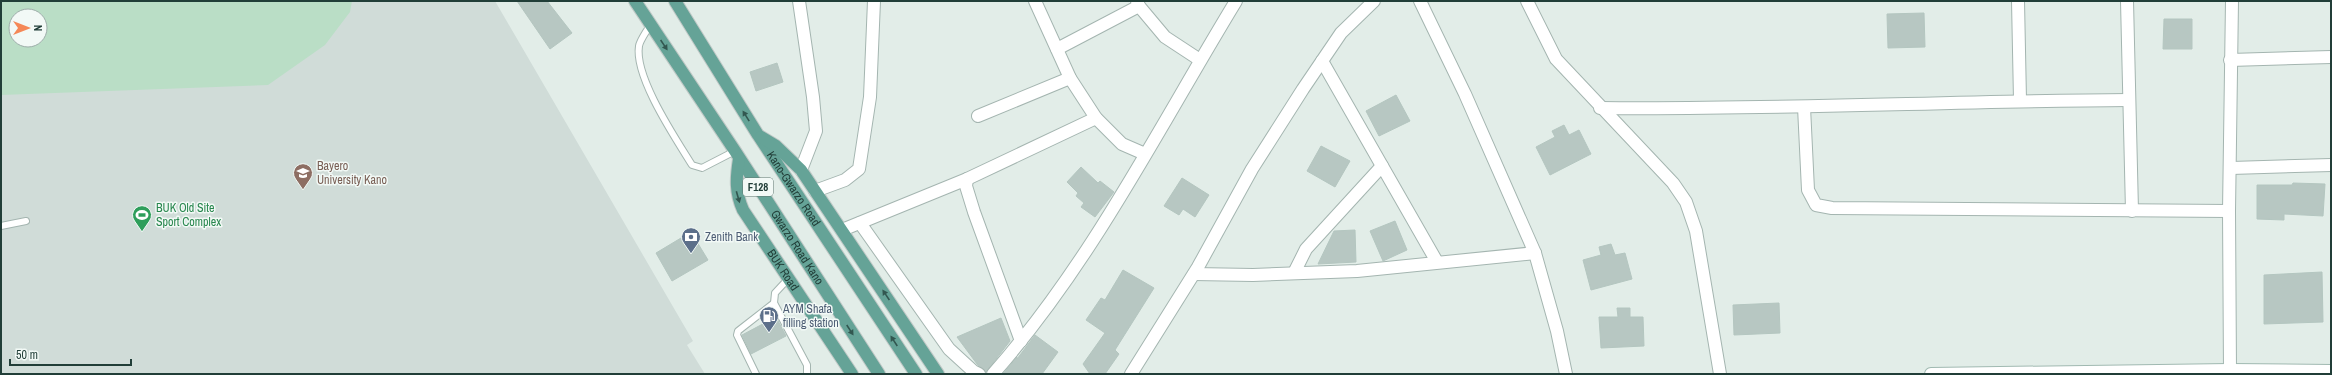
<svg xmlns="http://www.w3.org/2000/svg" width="2332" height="375" font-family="'Archivo Narrow',sans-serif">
  <rect width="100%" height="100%" fill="#e2ede8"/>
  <path fill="#d0dcd8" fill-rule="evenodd" d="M 1,1 L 495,1 L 693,341 L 687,345 L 705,374 L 1,374 ZM 16,16 L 40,16 L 40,40 L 16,40 Z"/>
  <path fill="#badec6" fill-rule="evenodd" d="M 1,1 L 352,1 L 350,12 L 325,45 L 268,85 L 1,95 ZM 16,16 L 40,16 L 40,40 L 16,40 Z"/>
  <g fill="#b7c7c2" stroke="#b4c6c0">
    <polygon points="517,1 547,1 572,33 550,49"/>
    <polygon points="1924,13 1925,47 1888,48 1887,14"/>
    <polygon points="2164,19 2192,19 2192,49 2163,49"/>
    <polygon points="777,63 783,82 756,91 750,72"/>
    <polygon points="1396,95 1410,121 1379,136 1366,111"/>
    <polygon points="1564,125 1569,135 1579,130 1591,154 1550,175 1536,147 1555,137 1552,131"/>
    <polygon points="1321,146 1350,161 1335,187 1307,171"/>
    <polygon points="1081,167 1098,183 1100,181 1114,192 1095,217 1081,207 1084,203 1076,196 1078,193 1067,182"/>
    <polygon points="1182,178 1209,195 1195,217 1183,209 1179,215 1164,206"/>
    <polygon points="2293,183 2325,184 2323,216 2284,214 2284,220 2257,219 2257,185 2292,185"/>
    <polygon points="1395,221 1407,250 1383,261 1370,231"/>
    <polygon points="1355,230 1356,262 1318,264 1334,231"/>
    <polygon points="691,232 708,260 672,281 656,253"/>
    <polygon points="1611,244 1615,255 1625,253 1632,279 1591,290 1583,260 1601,255 1599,247"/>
    <polygon points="1123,270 1154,288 1115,350 1119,354 1105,374 1090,374 1083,364 1105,333 1086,320 1101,298 1105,300"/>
    <polygon points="2322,272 2323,322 2264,324 2264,275"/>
    <polygon points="1779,303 1780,333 1734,335 1733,305"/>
    <polygon points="1617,308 1630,308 1630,317 1643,317 1644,346 1601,348 1599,317 1618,317"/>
    <polygon points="776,317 786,336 751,354 742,335"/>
    <polygon points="1001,318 1010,341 986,372 977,364 957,337"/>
    <polygon points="1035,335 1058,352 1042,374 1003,374 1017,357 1017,359"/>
  </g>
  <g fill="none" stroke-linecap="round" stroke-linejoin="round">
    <g stroke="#a4b5b0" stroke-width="8">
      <g id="lane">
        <path d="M 650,25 C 647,31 640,40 639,46 C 634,77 676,139 692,165 L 702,168 L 735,151"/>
        <polyline points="1,226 26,221"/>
        <polyline points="788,279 775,293 774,303 807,365 807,374"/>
        <polyline points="756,374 737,335 738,331 774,303"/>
      </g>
    </g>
    <g stroke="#a4b5b0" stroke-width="14">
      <g id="street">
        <polyline points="799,1 813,97 816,131 801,170"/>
        <polyline points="1035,1 1070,78 1096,118 1122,144 1145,154"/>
        <polyline points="1137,1 1139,6 1165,37 1200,60"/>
        <polyline points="1420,1 1465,94 1535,253 1557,331 1566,374"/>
        <polyline points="1527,1 1556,59 1673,183 1686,202 1696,231 1720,374"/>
        <polyline points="2018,1 2020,100"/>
        <polyline points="2127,1 2132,211"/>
        <polyline points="1057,49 1139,6"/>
        <polyline points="2230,60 2331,57"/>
        <polyline points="1322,61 1437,262"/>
        <polyline points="1804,107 1808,190 1816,205 1832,208 2229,211"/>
        <path d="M 1600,108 C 1777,110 1953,101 2129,100"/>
        <polyline points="978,116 1070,78"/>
        <polyline points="2231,168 2331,165"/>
        <polyline points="967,179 966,186 974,212 1021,341"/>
        <polyline points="815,191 845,180 859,169 870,97 874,1"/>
        <polyline points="860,223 949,349 973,371 979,374"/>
        <polyline points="842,230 967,179 1096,118"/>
        <polyline points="1294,273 1306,249 1382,166"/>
        <polyline points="1194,274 1253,275 1357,271 1535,253"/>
        <polyline points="2230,370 2229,211 2232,1"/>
        <path d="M 993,374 C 1092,262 1159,127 1236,1"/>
        <polyline points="1131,374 1198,267 1252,169 1303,89 1341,33 1374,1"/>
      </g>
    </g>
    <g stroke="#a0b9b1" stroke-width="14">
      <polyline id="secondary" points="1931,374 2230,370 2331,371"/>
    </g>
    <g stroke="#c1c9c7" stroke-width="14">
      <g id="primary">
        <path id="s1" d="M 635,1 L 735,151 L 879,374"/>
        <path id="s2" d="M 675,1 L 758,135 L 916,374"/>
        <polyline points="761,137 776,146 801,170 938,374"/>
        <path id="s3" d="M 739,159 C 736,178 735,192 743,210 L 852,374"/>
      </g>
    </g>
    <use href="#lane" stroke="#fff" stroke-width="6"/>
    <use href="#street" stroke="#fff" stroke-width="12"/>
    <use href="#secondary" stroke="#fff" stroke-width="12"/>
    <use href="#primary" stroke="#65a397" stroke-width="12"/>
  </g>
  <defs><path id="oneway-solid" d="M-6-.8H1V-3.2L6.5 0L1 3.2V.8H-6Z"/></defs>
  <g fill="#325750">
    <use href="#oneway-solid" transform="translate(664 45) rotate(56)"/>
    <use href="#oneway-solid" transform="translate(746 116) rotate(-122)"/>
    <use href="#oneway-solid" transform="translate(738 197) rotate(74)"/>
    <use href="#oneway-solid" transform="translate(886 295) rotate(-124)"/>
    <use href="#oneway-solid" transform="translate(850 330) rotate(57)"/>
    <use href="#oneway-solid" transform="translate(894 341) rotate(-123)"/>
  </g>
  <defs>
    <g id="university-pin" transform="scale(1)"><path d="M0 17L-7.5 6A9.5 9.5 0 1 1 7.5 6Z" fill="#8d6e63" stroke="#f2f9f6"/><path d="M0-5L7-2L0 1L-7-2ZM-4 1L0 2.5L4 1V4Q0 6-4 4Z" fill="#fff"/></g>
    <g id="stadium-pin" transform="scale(1)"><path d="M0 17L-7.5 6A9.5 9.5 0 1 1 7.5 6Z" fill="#2e9e5b" stroke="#f2f9f6"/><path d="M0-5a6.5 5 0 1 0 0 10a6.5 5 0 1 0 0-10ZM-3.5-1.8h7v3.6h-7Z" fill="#fff"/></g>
    <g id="bank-pin" transform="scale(1)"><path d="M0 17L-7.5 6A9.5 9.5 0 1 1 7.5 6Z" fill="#5c6f8a" stroke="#f2f9f6"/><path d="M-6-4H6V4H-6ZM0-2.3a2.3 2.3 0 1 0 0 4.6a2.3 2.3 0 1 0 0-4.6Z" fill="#fff"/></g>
    <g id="fuel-pin" transform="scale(1)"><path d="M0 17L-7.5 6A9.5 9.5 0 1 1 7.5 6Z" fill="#5c6f8a" stroke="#f2f9f6"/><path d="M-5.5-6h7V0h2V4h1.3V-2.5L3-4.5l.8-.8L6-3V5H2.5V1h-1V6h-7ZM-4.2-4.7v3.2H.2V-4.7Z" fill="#fff"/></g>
  </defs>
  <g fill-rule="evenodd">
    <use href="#university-pin" x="303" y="173"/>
    <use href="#stadium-pin" x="142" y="215"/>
    <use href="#bank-pin" x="691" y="237"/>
    <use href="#fuel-pin" x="769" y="316"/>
  </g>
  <g text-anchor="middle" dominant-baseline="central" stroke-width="3" stroke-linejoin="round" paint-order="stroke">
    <rect fill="#f2f9f6" stroke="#607671" stroke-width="1" x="743" y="178" width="30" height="18" rx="3"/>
    <g font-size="11" font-weight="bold" fill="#213e38">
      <text x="758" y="187">F128</text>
    </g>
    <g font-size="12" fill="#785e54" stroke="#f2f9f6" text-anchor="start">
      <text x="317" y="166">Bayero<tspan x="317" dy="14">University Kano</tspan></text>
    </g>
    <g font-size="12" fill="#213e38" stroke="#f2f9f6">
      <text stroke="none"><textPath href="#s2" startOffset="222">Kano-Gwarzo Road</textPath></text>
      <text stroke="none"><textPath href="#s1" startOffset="295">Gwarzo Road Kano</textPath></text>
      <text stroke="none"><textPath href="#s3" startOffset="124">BUK Road</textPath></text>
    </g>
    <g font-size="12" fill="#27864d" stroke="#f2f9f6" text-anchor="start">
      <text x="156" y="208">BUK Old Site<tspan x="156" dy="14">Sport Complex</tspan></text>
    </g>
    <g font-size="12" fill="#4e5e75" stroke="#f2f9f6" text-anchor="start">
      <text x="705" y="237">Zenith Bank</text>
      <text x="783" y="309">AYM Shafa<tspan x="783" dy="14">filling station</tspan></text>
    </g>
  </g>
  <rect width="2332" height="375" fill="none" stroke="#213e38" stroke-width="4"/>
  <g transform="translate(28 28) rotate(90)"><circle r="19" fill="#f2f9f6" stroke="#9eaeaa"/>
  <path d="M0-3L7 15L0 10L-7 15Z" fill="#f58857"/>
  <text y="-6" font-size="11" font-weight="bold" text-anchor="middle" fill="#213e38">N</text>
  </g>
  <path d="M10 359v6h121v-6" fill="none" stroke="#213e38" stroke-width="2"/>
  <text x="16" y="359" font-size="12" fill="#213e38" stroke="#f2f9f6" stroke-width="3" paint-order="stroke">50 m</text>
</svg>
